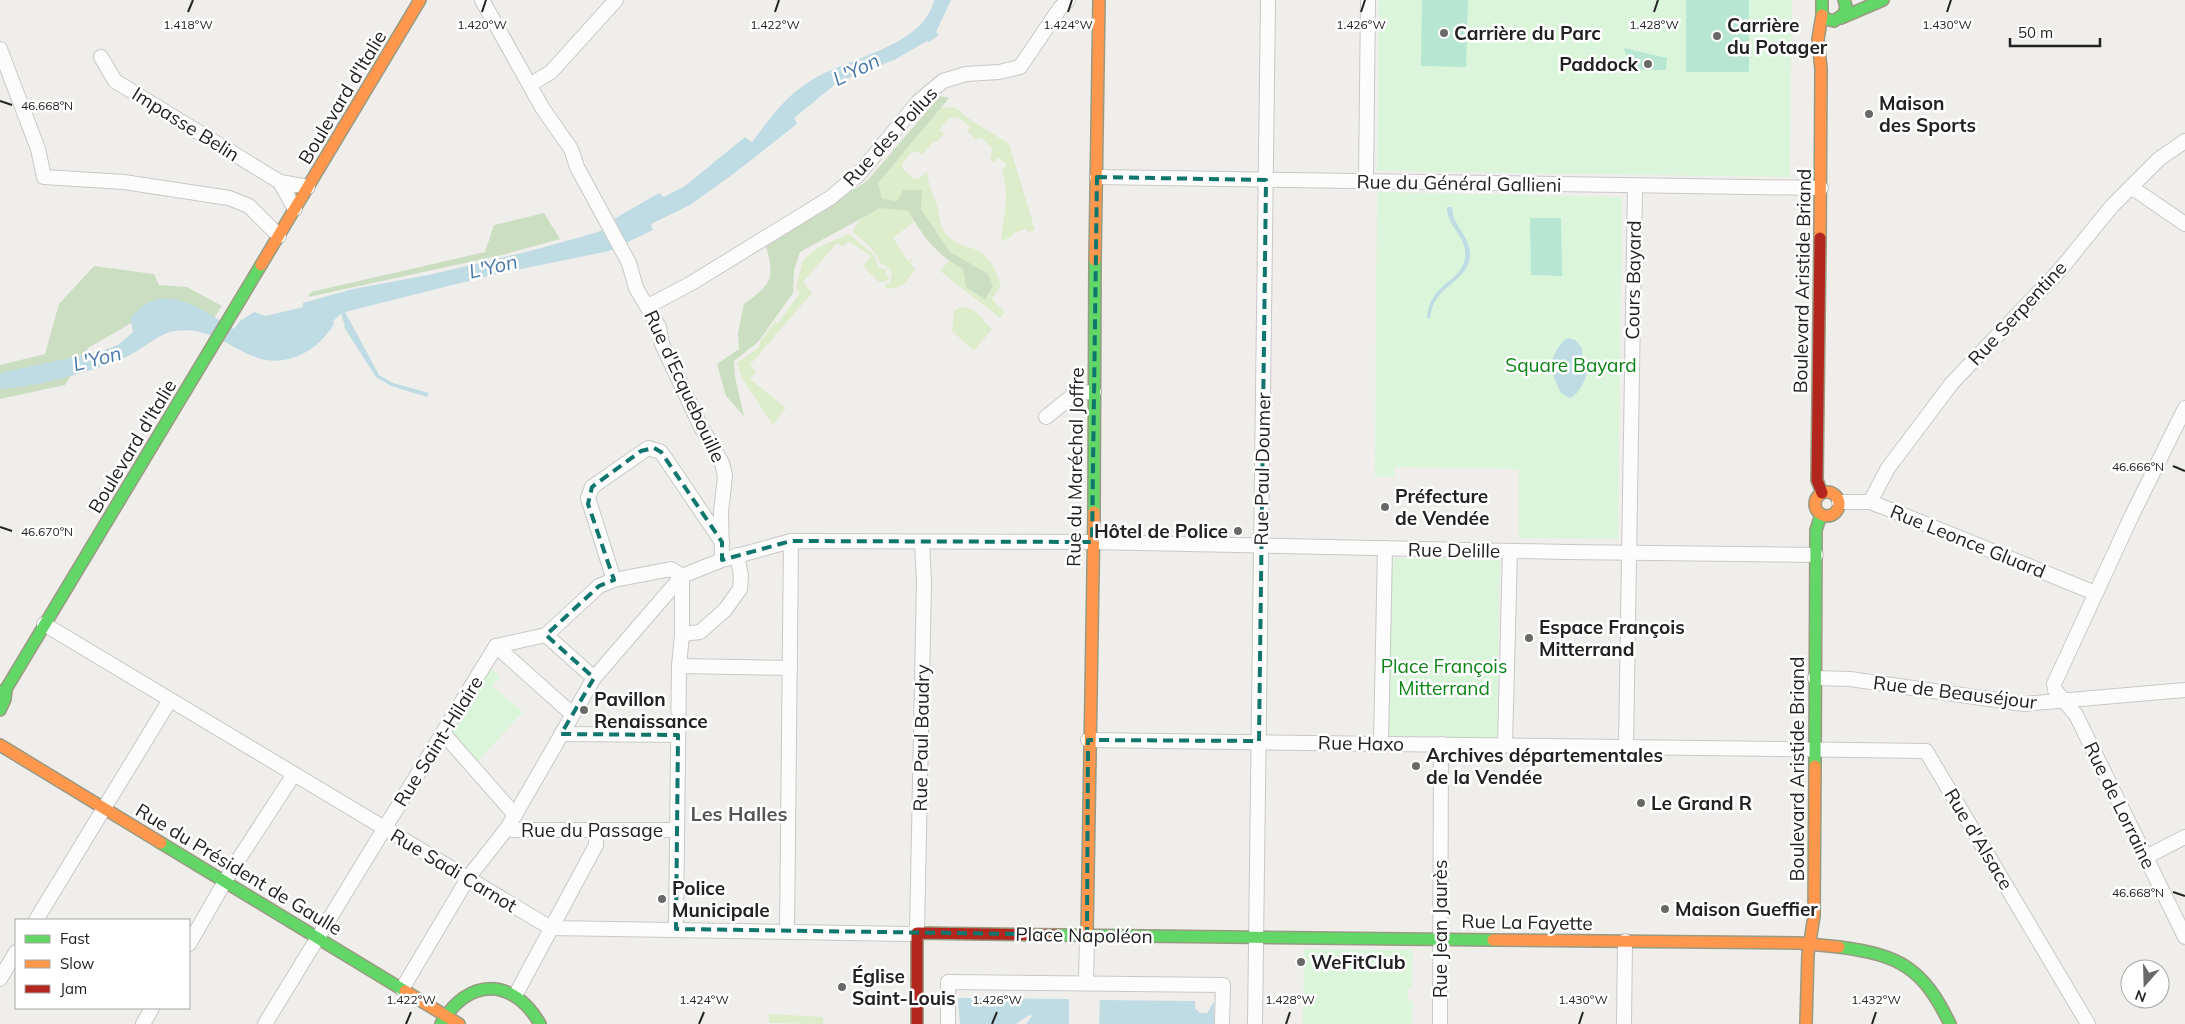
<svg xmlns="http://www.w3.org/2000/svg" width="2185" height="1024" font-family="Mulish,sans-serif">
  <rect width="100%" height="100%" fill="#f0eeeb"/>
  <g fill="#ddeccb">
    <path d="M 941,107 L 956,108 L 971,120 L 1009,144 L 1035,230 L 1028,232 L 1026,229 L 1013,233 L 1013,236 L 1002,241 C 1000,232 1003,226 1004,217 C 1007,201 1007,186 1002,170 L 1007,164 L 998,158 L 994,162 L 990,159 L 993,149 L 981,138 L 976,139 L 967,131 L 970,127 C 955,113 952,114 939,130 L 944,133 L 938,141 L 933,142 L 923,154 L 913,151 L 902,164 L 903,169 L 914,179 L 920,178 L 927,171 C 928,183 931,189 935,200 C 942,217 936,228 954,241 C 959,245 966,246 972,248 C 991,256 995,268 1001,286 L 992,299 L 1005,312 L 1000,318 L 940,271 L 949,261 L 963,269 L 966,287 L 985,300 L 993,286 L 988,274 L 950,253 L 921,209 L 882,199 L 877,183 Z"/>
    <path d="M 880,208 L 908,210 L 914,222 L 893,238 L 908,261 L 915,257 L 910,263 L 915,269 C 908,280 900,291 887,288 L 884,285 L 890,282 L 892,272 L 885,265 L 881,264 C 875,250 864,240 852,232 L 862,217 Z"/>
    <polygon points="849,234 874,255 879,268 887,270 885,273 889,277 887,281 879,282 863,266 871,256 849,241 843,247 837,243 803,282 812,293 750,365 756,372 750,379 786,408 773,425 742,378 737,363 759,347 760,341 775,322 778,323 800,293 796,288 803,260 819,247"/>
    <path d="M 961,307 C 977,307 981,320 992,329 L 974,351 L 952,331 L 954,311 Z"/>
    <polygon points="769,1014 823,1017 823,1024 769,1023"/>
  </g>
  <g fill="#cbdec1">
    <path d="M 940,96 L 949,98 L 878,183 L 882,199 L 897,201 L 903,190 L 922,190 L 921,209 L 950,252 L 988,274 L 993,286 L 985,300 L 966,287 L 963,269 C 936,255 923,236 908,211 L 880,208 L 800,252 L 794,270 L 793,293 L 758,342 L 734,361 L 735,377 L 744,416 L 726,396 L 717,364 L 739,349 L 738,333 L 744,304 C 770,285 776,279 766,247 L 867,181 Z"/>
    <polygon points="544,213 560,239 502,255 308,297 311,292 485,252 494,225"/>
    <polygon points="94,266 154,274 159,285 187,287 222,306 212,321 147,314 88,348 65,385 0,399 0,365 45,354 59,304"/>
  </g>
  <g fill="#daf5da">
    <polygon points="1379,0 1792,0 1790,177 1377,171"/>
    <polygon points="1377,192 1622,197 1618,539 1519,538 1519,469 1395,467 1394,477 1375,477"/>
    <polygon points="1392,558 1500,560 1497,739 1389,737"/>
    <polygon points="489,667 500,677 492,686 523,712 476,763 448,734"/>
    <polygon points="1304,949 1413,950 1412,988 1408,988 1408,1001 1413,1001 1412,1024 1303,1024"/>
  </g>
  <g fill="#b7e6d2">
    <polygon points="1422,0 1468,0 1466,67 1421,66"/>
    <rect x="1686" y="0" width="63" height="72"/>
    <polygon points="1624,48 1667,58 1666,70 1630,70"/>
    <polygon points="1530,218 1561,218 1562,276 1531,275"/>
  </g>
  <g fill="#bfdbe3">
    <path d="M 934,0 L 951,0 L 936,32 L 939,35 L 929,42 L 927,41 L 894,60 L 838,82 L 794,118 L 797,124 L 732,175 L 690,205 L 651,224 L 653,230 L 609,251 L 492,275 L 345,312 L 379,375 L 393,383 L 429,393 L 427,397 L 391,386 L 376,377 L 344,327 L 345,326 L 341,314 L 333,321 L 334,324 C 318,351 285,370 253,356 C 226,345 207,326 175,331 C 159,333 143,349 128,356 C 91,372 41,386 0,389 L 0,373 L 102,351 L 118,345 L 133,332 C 130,316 128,318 142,307 C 171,284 208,314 234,329 L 240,321 L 254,312 L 266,316 L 303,307 L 303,303 L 353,289 L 433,274 L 526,252 L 581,237 L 604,230 L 614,219 L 659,193 L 664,197 L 685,186 L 745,137 L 752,142 C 768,121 784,98 807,83 C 843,58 924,48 934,0 Z"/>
    <path d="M 1447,207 L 1452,207 C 1452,225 1470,236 1470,254 C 1469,278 1447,282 1436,300 C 1432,305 1431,312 1430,319 L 1427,318 C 1431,280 1460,285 1465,258 C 1469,238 1446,226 1447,207 Z"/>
    <path d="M 1568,338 L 1575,340 L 1582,348 L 1582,354 L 1588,367 C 1587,377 1579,396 1569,398 L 1560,392 L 1550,367 C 1552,358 1560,341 1568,338 Z"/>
    <polygon points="958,998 1069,999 1069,1024 1026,1024 1032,1016 1029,1015 1016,1024 960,1024"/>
    <polygon points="1100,1000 1195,1001 1195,1008 1200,1013 1207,1013 1214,1002 1214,1024 1099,1024"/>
  </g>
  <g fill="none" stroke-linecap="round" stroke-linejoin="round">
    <g stroke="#c9c8c7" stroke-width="16">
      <g id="street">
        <polyline points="482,0 543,109 571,149 577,167 629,263 636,288 659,327 662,344 701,427 722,463 725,476 721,512 722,560"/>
        <polyline points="0,49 38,149 44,177 124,182 229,198 249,206 279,236"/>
        <polyline points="101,57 115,81 280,182 308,187"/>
        <polyline points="531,84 551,72 616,0"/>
        <polyline points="1097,177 1821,188"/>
        <polyline points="1366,181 1368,0"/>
        <polyline points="280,182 295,209"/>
        <polyline points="2131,187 2185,224"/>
        <polyline points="648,306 690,284 830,198 859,174 918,102 943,81 966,74 999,72 1020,67 1060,8 1068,0"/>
        <polyline points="2185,408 2132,515 2054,684 2055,690 2076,715 2185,937"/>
        <polyline points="1046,417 1076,393 1094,392"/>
        <polyline points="1839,502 1870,502 1891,510 2095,593"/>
        <polyline points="1870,502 1888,468 1952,383 2060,270 2112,206 2159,159 2185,141"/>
        <polyline points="614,580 588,498 592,487 648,448 661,452 722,542"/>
        <polyline points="44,624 551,928 908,934 917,933 924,581 922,543"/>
        <polyline points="682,634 700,632 725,610 740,589 741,576 737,555"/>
        <polyline points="546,635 599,586 614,580 671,569 682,576"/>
        <polyline points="546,635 496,646 572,714"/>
        <polyline points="679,666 790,668"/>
        <polyline points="594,678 682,576 722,560 791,541 1092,542 1567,552 1816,555"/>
        <polyline points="1815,678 1850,679 2024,704 2185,690"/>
        <polyline points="443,733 515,815"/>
        <polyline points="561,734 678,735"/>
        <polyline points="1088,740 1926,751 2088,1024"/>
        <polyline points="1381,743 1385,548"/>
        <polyline points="1505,744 1510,551"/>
        <polyline points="1626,746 1635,186"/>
        <polyline points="508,827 513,830 677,830"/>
        <polyline points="2144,858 2185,837"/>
        <polyline points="36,920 170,700"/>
        <polyline points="676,929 679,666 682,634 682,576"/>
        <polyline points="787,932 791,541"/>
        <polyline points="189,944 231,871 294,774"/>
        <polyline points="0,979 16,952"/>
        <polyline points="1086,983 1087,935"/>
        <polyline points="402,989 468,878 508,827 594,678 546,635"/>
        <polyline points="516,994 596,845 596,832"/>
        <polyline points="143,1024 152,1008"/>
        <polyline points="265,1024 496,646"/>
        <polyline points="948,1024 948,982 1223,985 1222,1024"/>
        <polyline points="1255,1024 1268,0"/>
        <polyline points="1440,1024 1441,744"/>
        <polyline points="1624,1024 1625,941"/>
      </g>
    </g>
    <g stroke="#999a82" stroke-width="14">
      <g id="fast">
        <polyline points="1822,0 1822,14 1826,19 1834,21 1844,14 1846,6 1844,0"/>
        <polyline points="1841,18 1883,0"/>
        <polyline points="1094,512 1095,260"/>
        <polyline points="0,693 6,689 261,265"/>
        <polyline points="0,710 5,699 6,689"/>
        <polyline points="1815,766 1816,530 1821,515"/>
        <polyline points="161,843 405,991"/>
        <polyline points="1058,935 1493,940"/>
        <path d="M 1839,947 C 1900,955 1923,968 1950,1024"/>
        <path d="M 441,1024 C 468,977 513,977 540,1024"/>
      </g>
    </g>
    <g stroke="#999a82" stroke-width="14">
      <g id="slow">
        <polyline points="1820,238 1821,69 1818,39 1822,15"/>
        <polyline points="1095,260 1099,0"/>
        <polyline points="261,265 420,0"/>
        <circle cx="1827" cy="504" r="12"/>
        <polyline points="0,745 161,843"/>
        <polyline points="1087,935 1094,512"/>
        <polyline points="1493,940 1799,943 1839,947"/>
        <polyline points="405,991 459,1024"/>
        <polyline points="1806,1024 1808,954 1814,916 1815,766"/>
      </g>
    </g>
    <g stroke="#999a82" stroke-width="14">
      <g id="jam">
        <polyline points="1820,238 1817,480 1822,493"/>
        <polyline points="917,1024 917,933 1058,935"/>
      </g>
    </g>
    <use href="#street" stroke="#fdfcfc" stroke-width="14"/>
    <use href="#fast" stroke="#63d668" stroke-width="11"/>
    <use href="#slow" stroke="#ff974d" stroke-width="11"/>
    <use href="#jam" stroke="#b3261e" stroke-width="11"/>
  </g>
  <path fill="none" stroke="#0f766e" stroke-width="4" stroke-dasharray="10 6" stroke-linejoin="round" d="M 1097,177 L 1266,180 L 1259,741 L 1088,740 L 1087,935 L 676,929 L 678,735 L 561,734 L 594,678 L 546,635 L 599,586 L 614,580 L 588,504 L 592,487 L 641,451 L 654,448 L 661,452 L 722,542 L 722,560 L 791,541 L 1092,542 Z"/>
  <path fill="none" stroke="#222" stroke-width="2" d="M 188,12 L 193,0M 482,12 L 486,0M 775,12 L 779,0M 1068,12 L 1072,0M 1361,12 L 1365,0M 1654,12 L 1658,0M 1947,12 L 1951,0M 0,101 L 12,105M 2173,466 L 2185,471M 0,527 L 12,531M 2173,892 L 2185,896M 406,1024 L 411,1012M 699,1024 L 704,1012M 992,1024 L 997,1012M 1286,1024 L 1290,1012M 1579,1024 L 1583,1012M 1872,1024 L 1876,1012"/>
  <g fill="#6a6968" stroke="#fff" stroke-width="2">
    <circle cx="1444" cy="33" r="5"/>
    <circle cx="1717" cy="36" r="5"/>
    <circle cx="1648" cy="64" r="5"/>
    <circle cx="1869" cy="114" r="5"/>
    <circle cx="1385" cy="507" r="5"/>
    <circle cx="1238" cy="531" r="5"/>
    <circle cx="1529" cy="638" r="5"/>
    <circle cx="584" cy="710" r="5"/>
    <circle cx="1416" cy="766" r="5"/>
    <circle cx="1641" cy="803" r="5"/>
    <circle cx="662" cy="899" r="5"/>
    <circle cx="1665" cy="909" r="5"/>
    <circle cx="1301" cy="962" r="5"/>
    <circle cx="842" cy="987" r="5"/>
  </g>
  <g text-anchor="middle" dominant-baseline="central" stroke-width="5" stroke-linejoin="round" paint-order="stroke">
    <g font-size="19" font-weight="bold" fill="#222" stroke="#fff" text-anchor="start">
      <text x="1727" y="25">Carrière<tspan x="1727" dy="22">du Potager</tspan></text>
      <text x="1454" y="33">Carrière du Parc</text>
      <text x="1638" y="64" text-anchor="end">Paddock</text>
      <text x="1879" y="103">Maison<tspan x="1879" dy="22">des Sports</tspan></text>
      <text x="1395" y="496">Préfecture<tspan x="1395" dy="22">de Vendée</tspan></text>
      <text x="1228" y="531" text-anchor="end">Hôtel de Police</text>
      <text x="1539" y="627">Espace François<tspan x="1539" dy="22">Mitterrand</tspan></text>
      <text x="594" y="699">Pavillon<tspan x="594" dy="22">Renaissance</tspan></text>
      <text x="1426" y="755">Archives départementales<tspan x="1426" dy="22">de la Vendée</tspan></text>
      <text x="1651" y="803">Le Grand R</text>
      <text x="672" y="888">Police<tspan x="672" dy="22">Municipale</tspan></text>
      <text x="1675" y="909">Maison Gueffier</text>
      <text x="1311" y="962">WeFitClub</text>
      <text x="852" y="976">Église<tspan x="852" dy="22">Saint-Louis</tspan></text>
    </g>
    <g font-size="19" fill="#222" stroke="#fff">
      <text transform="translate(342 97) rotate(-59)">Boulevard d'Italie</text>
      <text transform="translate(186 124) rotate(32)">Impasse Belin</text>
      <text transform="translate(890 136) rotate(-47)">Rue des Poilus</text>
      <text transform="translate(1459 183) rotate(1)">Rue du Général Gallieni</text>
      <text transform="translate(1633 280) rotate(-89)">Cours Bayard</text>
      <text transform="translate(1802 281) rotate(-89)">Boulevard Aristide Briand</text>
      <text transform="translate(2017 313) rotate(-47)">Rue Serpentine</text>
      <text transform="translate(685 386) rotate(65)">Rue d'Ecquebouille</text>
      <text transform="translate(132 446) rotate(-59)">Boulevard d'Italie</text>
      <text transform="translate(1075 467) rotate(-89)">Rue du Maréchal Joffre</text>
      <text transform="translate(1262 469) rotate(-89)">Rue Paul Doumer</text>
      <text transform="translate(1968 541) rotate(22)">Rue Leonce Gluard</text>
      <text transform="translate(1454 550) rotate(1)">Rue Delille</text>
      <text transform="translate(1955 692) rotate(7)">Rue de Beauséjour</text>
      <text transform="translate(921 738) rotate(-89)">Rue Paul Baudry</text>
      <text transform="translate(438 741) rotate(-58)">Rue Saint-Hilaire</text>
      <text transform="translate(1361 743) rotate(1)">Rue Haxo</text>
      <text transform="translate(1797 769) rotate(-90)">Boulevard Aristide Briand</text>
      <text transform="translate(2120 805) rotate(64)">Rue de Lorraine</text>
      <text x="592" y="830">Rue du Passage</text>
      <text transform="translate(1979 839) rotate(59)">Rue d'Alsace</text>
      <text transform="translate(239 869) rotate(31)">Rue du Président de Gaulle</text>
      <text transform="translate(454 870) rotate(31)">Rue Sadi Carnot</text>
      <text transform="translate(1527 922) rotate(1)">Rue La Fayette</text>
      <text transform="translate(1440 929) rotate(-90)">Rue Jean Jaurès</text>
      <text transform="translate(1084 935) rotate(1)">Place Napoléon</text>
    </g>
    <g font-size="19" fill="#0c8416" stroke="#fff">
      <text x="1571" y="365">Square Bayard</text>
      <text x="1444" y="666">Place François<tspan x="1444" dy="22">Mitterrand</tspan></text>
    </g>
    <g font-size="20" font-style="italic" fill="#4a7aab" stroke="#fff">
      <text transform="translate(856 69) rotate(-26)">L'Yon</text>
      <text transform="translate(493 266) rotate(-13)">L'Yon</text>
      <text transform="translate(97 358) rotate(-14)">L'Yon</text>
    </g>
    <g font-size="20" font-weight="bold" fill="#555" stroke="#fff">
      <text x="739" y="813">Les Halles</text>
    </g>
  </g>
  <g font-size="12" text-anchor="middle" fill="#222" stroke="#fff" stroke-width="5" stroke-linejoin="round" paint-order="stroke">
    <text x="1947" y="29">1.430°W</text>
    <text x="188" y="29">1.418°W</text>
    <text x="482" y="29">1.420°W</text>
    <text x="775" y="29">1.422°W</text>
    <text x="1068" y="29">1.424°W</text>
    <text x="1361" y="29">1.426°W</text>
    <text x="1654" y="29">1.428°W</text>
    <text x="47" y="110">46.668°N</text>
    <text x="2138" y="471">46.666°N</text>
    <text x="47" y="536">46.670°N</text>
    <text x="2138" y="897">46.668°N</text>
    <text x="411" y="1004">1.422°W</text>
    <text x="704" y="1004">1.424°W</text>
    <text x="997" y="1004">1.426°W</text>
    <text x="1290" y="1004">1.428°W</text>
    <text x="1583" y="1004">1.430°W</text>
    <text x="1876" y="1004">1.432°W</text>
  </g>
  <rect x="15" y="919" width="175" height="90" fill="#ffffff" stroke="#a7a7a7"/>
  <rect x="25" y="935" width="25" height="8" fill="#63d668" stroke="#a7a7a7"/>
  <text x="60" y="944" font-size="15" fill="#222222">Fast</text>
  <rect x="25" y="960" width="25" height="8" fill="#ff974d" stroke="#a7a7a7"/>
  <text x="60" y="969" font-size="15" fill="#222222">Slow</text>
  <rect x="25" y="985" width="25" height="8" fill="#b3261e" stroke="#a7a7a7"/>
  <text x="60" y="994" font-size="15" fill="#222222">Jam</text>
  <g transform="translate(2145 984) rotate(200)"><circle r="24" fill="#ffffff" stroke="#a7a7a7"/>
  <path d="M0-4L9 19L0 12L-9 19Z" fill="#6a6968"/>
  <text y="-8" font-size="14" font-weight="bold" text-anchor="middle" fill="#222222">N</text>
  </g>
  <path d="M2010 38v8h90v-8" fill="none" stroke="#222222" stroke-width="2.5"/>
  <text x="2018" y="38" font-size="15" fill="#222222" stroke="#ffffff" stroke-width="4" paint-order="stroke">50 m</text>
</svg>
